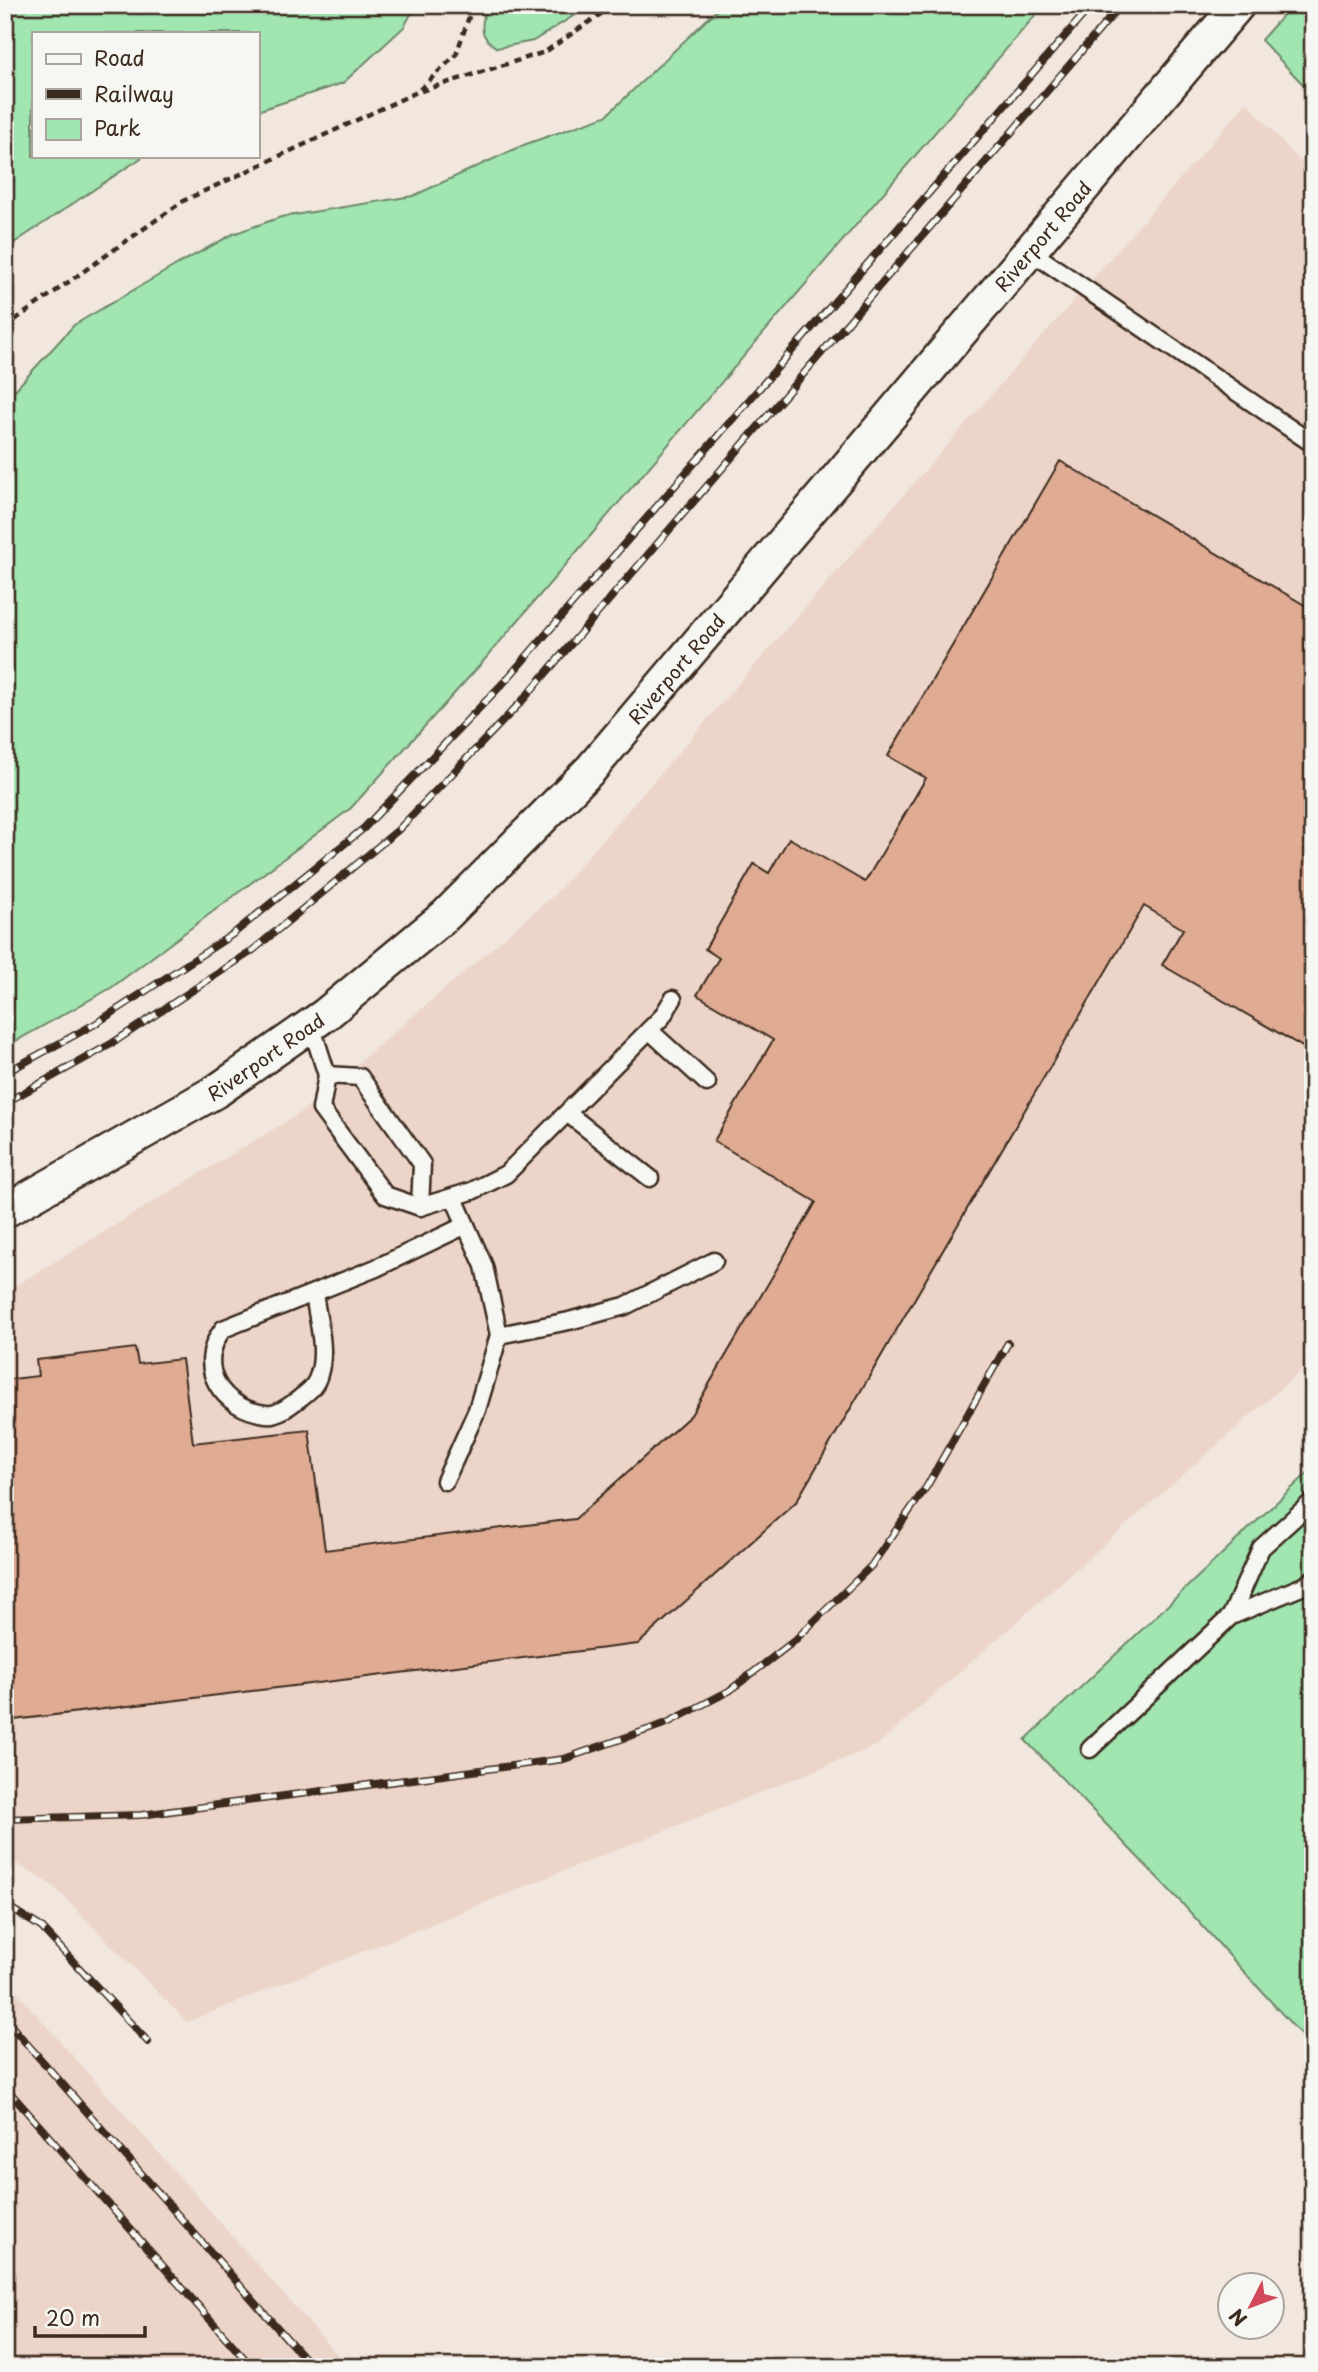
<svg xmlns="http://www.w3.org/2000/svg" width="1318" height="2372" font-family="'Playpen Sans',sans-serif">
  <rect width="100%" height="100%" fill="#f1e7df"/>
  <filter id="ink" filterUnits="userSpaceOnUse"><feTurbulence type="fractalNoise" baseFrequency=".0143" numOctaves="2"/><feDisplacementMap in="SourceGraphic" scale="14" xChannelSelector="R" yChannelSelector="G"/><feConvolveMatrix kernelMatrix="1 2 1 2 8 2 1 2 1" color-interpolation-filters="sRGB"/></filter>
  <g filter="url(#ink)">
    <g fill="#ecd5c8">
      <polygon points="1247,102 1313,176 1313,1360 876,1746 187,2022 53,1886 5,1857 5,1292 300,1113 554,895"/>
      <polygon points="5,1979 348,2367 5,2367"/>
    </g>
    <g fill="#a1e5b1" stroke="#6e8868" stroke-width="2">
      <polygon points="5,5 416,5 404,27 343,83 257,111 257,33 33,33 33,156 144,156 5,249"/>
      <path d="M 486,5 L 591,5 L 533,41 L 497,48 C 477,35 482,26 486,5 Z"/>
      <polygon points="722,5 1044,5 480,665 351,808 111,988 5,1047 5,401 74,325 178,264 233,234 281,217 413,196 526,144 606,116"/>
      <polygon points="1292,5 1313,5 1313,95 1261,40"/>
      <polygon points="1313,1468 1313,2048 1179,1900 1025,1740"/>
    </g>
    <polygon fill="#dfab93" stroke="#3b2a1e" stroke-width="2" points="1060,461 1313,610 1313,1053 1162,965 1183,929 1144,906 796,1502 638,1644 5,1721 5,1466 10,1466 5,1428 5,1380 38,1376 36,1360 135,1348 138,1364 182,1359 193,1443 309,1430 325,1550 575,1519 691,1415 816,1202 714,1141 773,1040 697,995 719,958 705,949 754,864 769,873 789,838 865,882 926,778 888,756"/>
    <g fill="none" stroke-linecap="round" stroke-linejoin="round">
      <g stroke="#3b2a1e" stroke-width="21">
        <g id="lane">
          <polyline points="1030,251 1313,444"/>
          <polyline points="311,1025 327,1075"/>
          <polyline points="649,1030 707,1083"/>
          <polygon points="327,1075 360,1077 422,1164 420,1207 385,1195 321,1109"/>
          <polyline points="567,1113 650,1178"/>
          <polyline points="420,1207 472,1191 506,1174 662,1017 673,999"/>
          <path d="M 314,1293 C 317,1318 327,1349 319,1374 C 316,1386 309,1391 300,1398 C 291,1405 277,1416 266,1414 C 222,1409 194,1367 223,1329 L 376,1268 L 466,1225"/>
          <polyline points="499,1335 569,1321 625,1306 714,1261"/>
          <polyline points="445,1481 477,1410 499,1335 484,1266 454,1198"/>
          <polyline points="1313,1501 1261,1548 1231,1616 1306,1585 1313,1579"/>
          <polyline points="1090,1749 1231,1616"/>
        </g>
      </g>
      <g stroke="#3b2a1e" stroke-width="37">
        <g id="street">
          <path id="s1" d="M 5,1211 L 218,1090 L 325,1015 L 446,915 L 591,769 L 1238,5"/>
        </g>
      </g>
      <g stroke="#3b2a1e" stroke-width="4.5" stroke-dasharray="7 5" stroke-linecap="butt">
        <polyline points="421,91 545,52 614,5"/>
        <polyline points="5,327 183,201 417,92 456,55 473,5"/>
      </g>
      <use href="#lane" stroke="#f6f6f2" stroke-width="16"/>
      <use href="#street" stroke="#f6f6f2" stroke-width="32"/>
      <g stroke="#3b2a1e" stroke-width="8">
        <g id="rail">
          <polyline points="5,1073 95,1024 233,934 364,828 507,679 1092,5"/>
          <polyline points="5,1103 111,1044 252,951 398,830 522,701 1121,5"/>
          <polyline points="5,1819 141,1815 564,1759 667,1723 729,1691 793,1642 871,1566 927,1486 1008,1343"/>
          <polyline points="5,1905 41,1927 148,2042"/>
          <polyline points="5,2019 312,2367"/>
          <polyline points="5,2087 252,2367"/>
        </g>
      </g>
      <use href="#rail" stroke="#f6f6f2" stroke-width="5" stroke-dasharray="16" stroke-linecap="butt"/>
    </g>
  </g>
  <g text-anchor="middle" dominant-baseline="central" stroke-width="7" stroke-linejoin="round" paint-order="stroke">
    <g font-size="19" fill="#3b2a1e" stroke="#f6f6f2">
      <text stroke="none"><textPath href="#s1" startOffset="1437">Riverport Road</textPath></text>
      <text stroke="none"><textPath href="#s1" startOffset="870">Riverport Road</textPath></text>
      <text stroke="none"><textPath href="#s1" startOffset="303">Riverport Road</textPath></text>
    </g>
  </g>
  <rect width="1318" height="2372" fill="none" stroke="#f6f6f2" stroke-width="28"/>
  <rect x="14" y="14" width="1290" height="2344" fill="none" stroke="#3b2a1e" stroke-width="2.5" filter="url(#ink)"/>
  <rect x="32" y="32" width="228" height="126" fill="#f6f6f2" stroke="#aba49d" stroke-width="2"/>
  <rect x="46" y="54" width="35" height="10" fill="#f6f6f2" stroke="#aba49d" stroke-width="2"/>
  <text x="94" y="66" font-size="21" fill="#3b2a1e">Road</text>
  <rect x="46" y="89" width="35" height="10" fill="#3b2a1e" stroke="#aba49d" stroke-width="2"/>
  <text x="94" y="102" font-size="21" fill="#3b2a1e">Railway</text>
  <rect x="46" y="119" width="35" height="21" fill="#a1e5b1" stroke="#aba49d" stroke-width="2"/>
  <text x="94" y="136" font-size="21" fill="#3b2a1e">Park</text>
  <g transform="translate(1251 2306) rotate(228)"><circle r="33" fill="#f6f6f2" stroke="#aba49d" stroke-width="2"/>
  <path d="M0-5L12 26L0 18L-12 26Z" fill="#d1495b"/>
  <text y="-10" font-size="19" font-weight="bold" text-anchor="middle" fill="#3b2a1e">N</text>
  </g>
  <path d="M35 2326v10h110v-10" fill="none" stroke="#3b2a1e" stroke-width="3.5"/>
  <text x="46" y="2326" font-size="21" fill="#3b2a1e" stroke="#f6f6f2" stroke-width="5" paint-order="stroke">20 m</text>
</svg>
